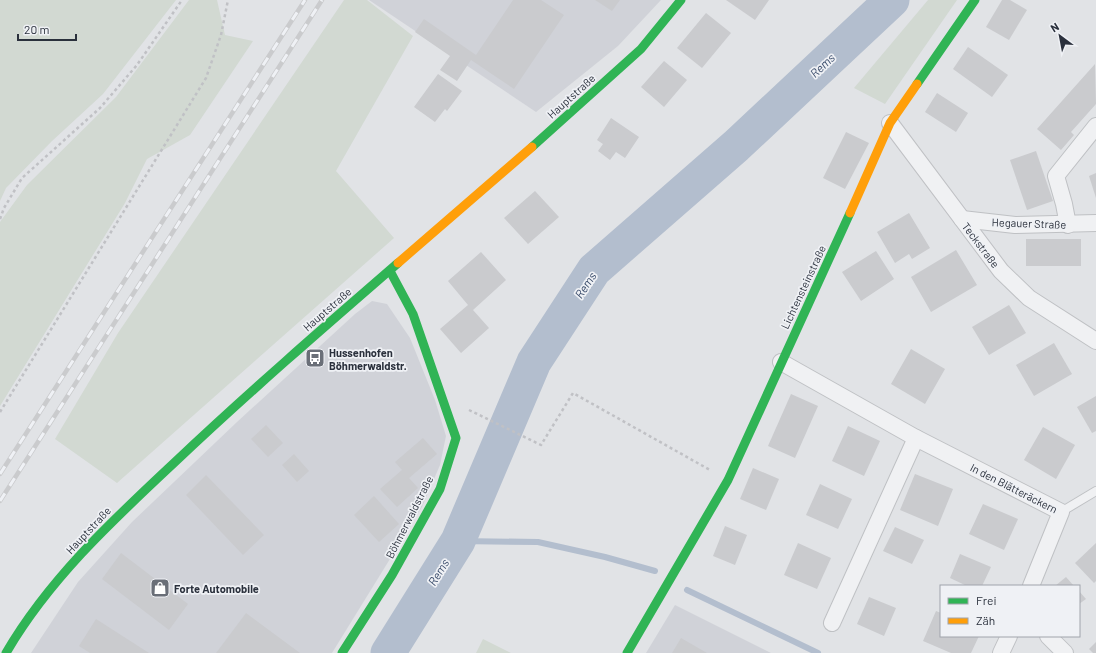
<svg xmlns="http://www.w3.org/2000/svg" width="1096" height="653" font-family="Barlow,sans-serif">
  <rect width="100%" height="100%" fill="#e1e3e6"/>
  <g fill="#d0d2d8">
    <polygon points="369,0 661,0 618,46 536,112"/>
    <polygon points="372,301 387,304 410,338 435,400 446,436 440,465 422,507 332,653 31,653 78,582 132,522 237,422 355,314"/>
    <polygon points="675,605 771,653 646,653"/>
  </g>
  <g fill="#d2d9d2">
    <polygon points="0,0 176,0 103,94 52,141 6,188 0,201"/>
    <polygon points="189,0 217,0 225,35 253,41 190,135 147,159 125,203 0,406 0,222 27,185 116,97"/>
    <polygon points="344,0 367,0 413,36 336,171 394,238 117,483 55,439 118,333"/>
    <polygon points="928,0 957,0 885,104 854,88"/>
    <polygon points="483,639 511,653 476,653"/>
  </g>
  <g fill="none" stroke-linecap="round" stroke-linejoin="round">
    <g stroke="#b3bece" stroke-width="6">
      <polyline points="585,262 594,270"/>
      <polyline points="458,541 538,542 605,557 655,571"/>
      <polyline points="687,590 818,653"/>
    </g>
    <polyline stroke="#b3bece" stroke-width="35" points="388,653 458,541 534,362 594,270 736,146 892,0"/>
  </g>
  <g fill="#cacbce">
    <polygon points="513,0 541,0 564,15 514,89 471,60 457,81 440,70 450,56 415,32 424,19 476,55"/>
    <polygon points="595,0 620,0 612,11"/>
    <polygon points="726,0 769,0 755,20"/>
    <polygon points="1002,0 1010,0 1027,10 1009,40 986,27"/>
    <polygon points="706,13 731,33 702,68 677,48"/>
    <polygon points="968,47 1008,75 992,97 953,69"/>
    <polygon points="664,61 687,80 664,107 641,87"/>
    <polygon points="1095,64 1096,104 1071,132 1074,135 1061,150 1037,129"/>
    <polygon points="438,74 462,91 447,111 445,109 435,122 414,107"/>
    <polygon points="937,93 968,113 956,132 925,112"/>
    <polygon points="611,118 639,137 625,158 616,152 610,160 598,151 603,144 597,140"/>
    <polygon points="846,132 869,143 845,189 823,178"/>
    <polygon points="1036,151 1053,201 1027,210 1010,160"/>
    <polygon points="1096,173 1096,198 1089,176"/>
    <polygon points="535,191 559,217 528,244 504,218"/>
    <polygon points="909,213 930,248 912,259 909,254 895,263 877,232"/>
    <rect x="1026" y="239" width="55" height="27"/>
    <polygon points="956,250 977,285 931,312 911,277"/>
    <polygon points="876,251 894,279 861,301 842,272"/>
    <polygon points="481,252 506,280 473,310 489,328 461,353 440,329 468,305 448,281"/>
    <polygon points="1009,305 1026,333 989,355 972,327"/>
    <polygon points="1054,343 1072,374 1034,396 1016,365"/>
    <polygon points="911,349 945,369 925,404 891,384"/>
    <polygon points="791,394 818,406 795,458 768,446"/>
    <polygon points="1096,396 1096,431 1092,433 1077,407"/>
    <polygon points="266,425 283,443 268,457 251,439"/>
    <polygon points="848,426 880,441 864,476 832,461"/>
    <polygon points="1043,427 1075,445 1056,479 1024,460"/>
    <polygon points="423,438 437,454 409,478 418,488 397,507 380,489 402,470 395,462"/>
    <polygon points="294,454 309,471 297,482 282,465"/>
    <polygon points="753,468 779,479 766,510 740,499"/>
    <polygon points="915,474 953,489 938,526 900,510"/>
    <polygon points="206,475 264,535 243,555 186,495"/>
    <polygon points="820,484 852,499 838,529 806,515"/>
    <polygon points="374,496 399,524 379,542 354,515"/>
    <polygon points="983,504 1018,519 1004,550 969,534"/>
    <polygon points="725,526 747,535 735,565 713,556"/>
    <polygon points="895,527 924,540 912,564 883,551"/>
    <polygon points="798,543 831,558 817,589 784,575"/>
    <polygon points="1096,543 1096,581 1094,583 1075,563"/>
    <polygon points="121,553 188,604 169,630 102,579"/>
    <polygon points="960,554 991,567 982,586 967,586 950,578"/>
    <polygon points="1066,577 1074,586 1055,586"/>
    <polygon points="1079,591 1086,599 1079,604"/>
    <polygon points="869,597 896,608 884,636 857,624"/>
    <polygon points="936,611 941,613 941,636 979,636 971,653 951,653 923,641"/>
    <polygon points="246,613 300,653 216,653"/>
    <polygon points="96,619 149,653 90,653 79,646"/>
    <polygon points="681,638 707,653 672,653"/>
    <polygon points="1096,642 1096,653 1093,653 1089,649"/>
  </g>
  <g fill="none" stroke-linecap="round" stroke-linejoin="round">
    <g stroke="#bfc1c4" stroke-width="10">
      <polyline id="lane" points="1061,512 1096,491"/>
    </g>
    <g stroke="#bfc1c4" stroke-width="18">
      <g id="street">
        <polyline points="890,123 1001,271 1029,298 1096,341"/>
        <polyline points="962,219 1015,225 1096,223"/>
        <polyline points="1068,225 1064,204 1056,176 1096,126"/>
        <polyline points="781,362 916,438 1061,512 1031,586"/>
        <polyline points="832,623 916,438"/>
        <polyline points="1048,636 1065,653"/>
        <polyline points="1001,653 1009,636"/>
      </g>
    </g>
    <g stroke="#c0c1c5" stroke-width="2.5" stroke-dasharray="3 3" stroke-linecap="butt">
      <polyline points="0,219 4,208 22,178 100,108 137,65 182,0"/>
      <polyline points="469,410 541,445 573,393 710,470"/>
      <polyline points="0,412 206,78 221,35 228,0"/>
    </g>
    <use href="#lane" stroke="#f0f1f3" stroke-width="8"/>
    <use href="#street" stroke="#f0f1f3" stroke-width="16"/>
    <g stroke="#30b455" stroke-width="9">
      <polyline points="917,84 975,0"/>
      <polyline points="532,147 641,49 681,0"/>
      <path d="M 6,653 C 49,579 113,520 175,462 C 248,393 323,328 398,263"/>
      <polyline points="342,653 392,575 440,489 456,438 413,314 390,271"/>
      <polyline points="627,653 728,480 850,213"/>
    </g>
    <g stroke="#ff9f0a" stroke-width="9">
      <polyline points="850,213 890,123 917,84"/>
      <polyline points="398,263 532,147"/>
    </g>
    <g stroke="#cacbcd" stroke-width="4.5">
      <g id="rail">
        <polyline points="0,474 305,0"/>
        <polyline points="0,501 322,0"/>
      </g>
    </g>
    <use href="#rail" stroke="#eff1f5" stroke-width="3" stroke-dasharray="9" stroke-linecap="butt"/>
  </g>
  <defs>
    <g id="bus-square" transform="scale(1)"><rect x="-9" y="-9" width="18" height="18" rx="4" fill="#6a6f78" stroke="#eff1f5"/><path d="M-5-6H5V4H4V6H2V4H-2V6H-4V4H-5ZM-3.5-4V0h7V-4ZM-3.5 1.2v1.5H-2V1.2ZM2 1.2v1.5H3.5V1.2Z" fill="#fff"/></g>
    <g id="shop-square" transform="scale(1)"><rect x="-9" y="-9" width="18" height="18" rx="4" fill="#6a6f78" stroke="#eff1f5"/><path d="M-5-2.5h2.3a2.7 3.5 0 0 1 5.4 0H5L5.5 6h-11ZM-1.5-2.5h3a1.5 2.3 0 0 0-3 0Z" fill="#fff"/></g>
  </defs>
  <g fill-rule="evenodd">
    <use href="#bus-square" x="315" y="358"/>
    <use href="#shop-square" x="160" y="588"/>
  </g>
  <g text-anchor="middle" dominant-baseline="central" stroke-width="3.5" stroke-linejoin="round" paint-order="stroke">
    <g font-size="11" fill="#2a303c" stroke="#eff1f5">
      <text transform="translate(571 96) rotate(-42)">Hauptstraße</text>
      <text transform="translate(1029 223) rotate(2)">Hegauer Straße</text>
      <text transform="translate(981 245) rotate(53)">Teckstraße</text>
      <text transform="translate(803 287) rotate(-65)">Lichtensteinstraße</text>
      <text transform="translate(327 309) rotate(-41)">Hauptstraße</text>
      <text transform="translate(1014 488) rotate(27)">In den Blätteräckern</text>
      <text transform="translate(409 517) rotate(-63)">Böhmerwaldstraße</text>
      <text transform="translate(88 530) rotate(-47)">Hauptstraße</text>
    </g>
    <g font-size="11" font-weight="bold" fill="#2a303c" stroke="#eff1f5" text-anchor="start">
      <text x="329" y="352">Hussenhofen<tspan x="329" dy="13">Böhmerwaldstr.</tspan></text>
      <text x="174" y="588">Forte Automobile</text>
    </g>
    <g font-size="12" font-style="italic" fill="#3a4c6b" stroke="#eff1f5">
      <text transform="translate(822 65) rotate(-43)">Rems</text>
      <text transform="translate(585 285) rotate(-56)">Rems</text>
      <text transform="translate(438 572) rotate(-58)">Rems</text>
    </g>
  </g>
  <rect x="940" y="585" width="140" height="52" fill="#eff1f5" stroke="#a0a4ab"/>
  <rect x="948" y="598" width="20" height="6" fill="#30b455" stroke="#a0a4ab"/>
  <text x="976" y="605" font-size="12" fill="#2a303c">Frei</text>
  <rect x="948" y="618" width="20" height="6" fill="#ff9f0a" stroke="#a0a4ab"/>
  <text x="976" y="625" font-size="12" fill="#2a303c">Zäh</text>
  <g transform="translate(1060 36) rotate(328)" stroke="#eff1f5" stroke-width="3" paint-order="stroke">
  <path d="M0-3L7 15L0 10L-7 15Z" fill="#2a303c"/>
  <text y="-6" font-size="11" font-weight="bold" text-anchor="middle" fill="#2a303c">N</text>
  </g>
  <path d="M18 34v6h58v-6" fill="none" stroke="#2a303c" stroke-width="2"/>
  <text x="24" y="34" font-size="12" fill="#2a303c" stroke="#eff1f5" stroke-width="3" paint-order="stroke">20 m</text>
</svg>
